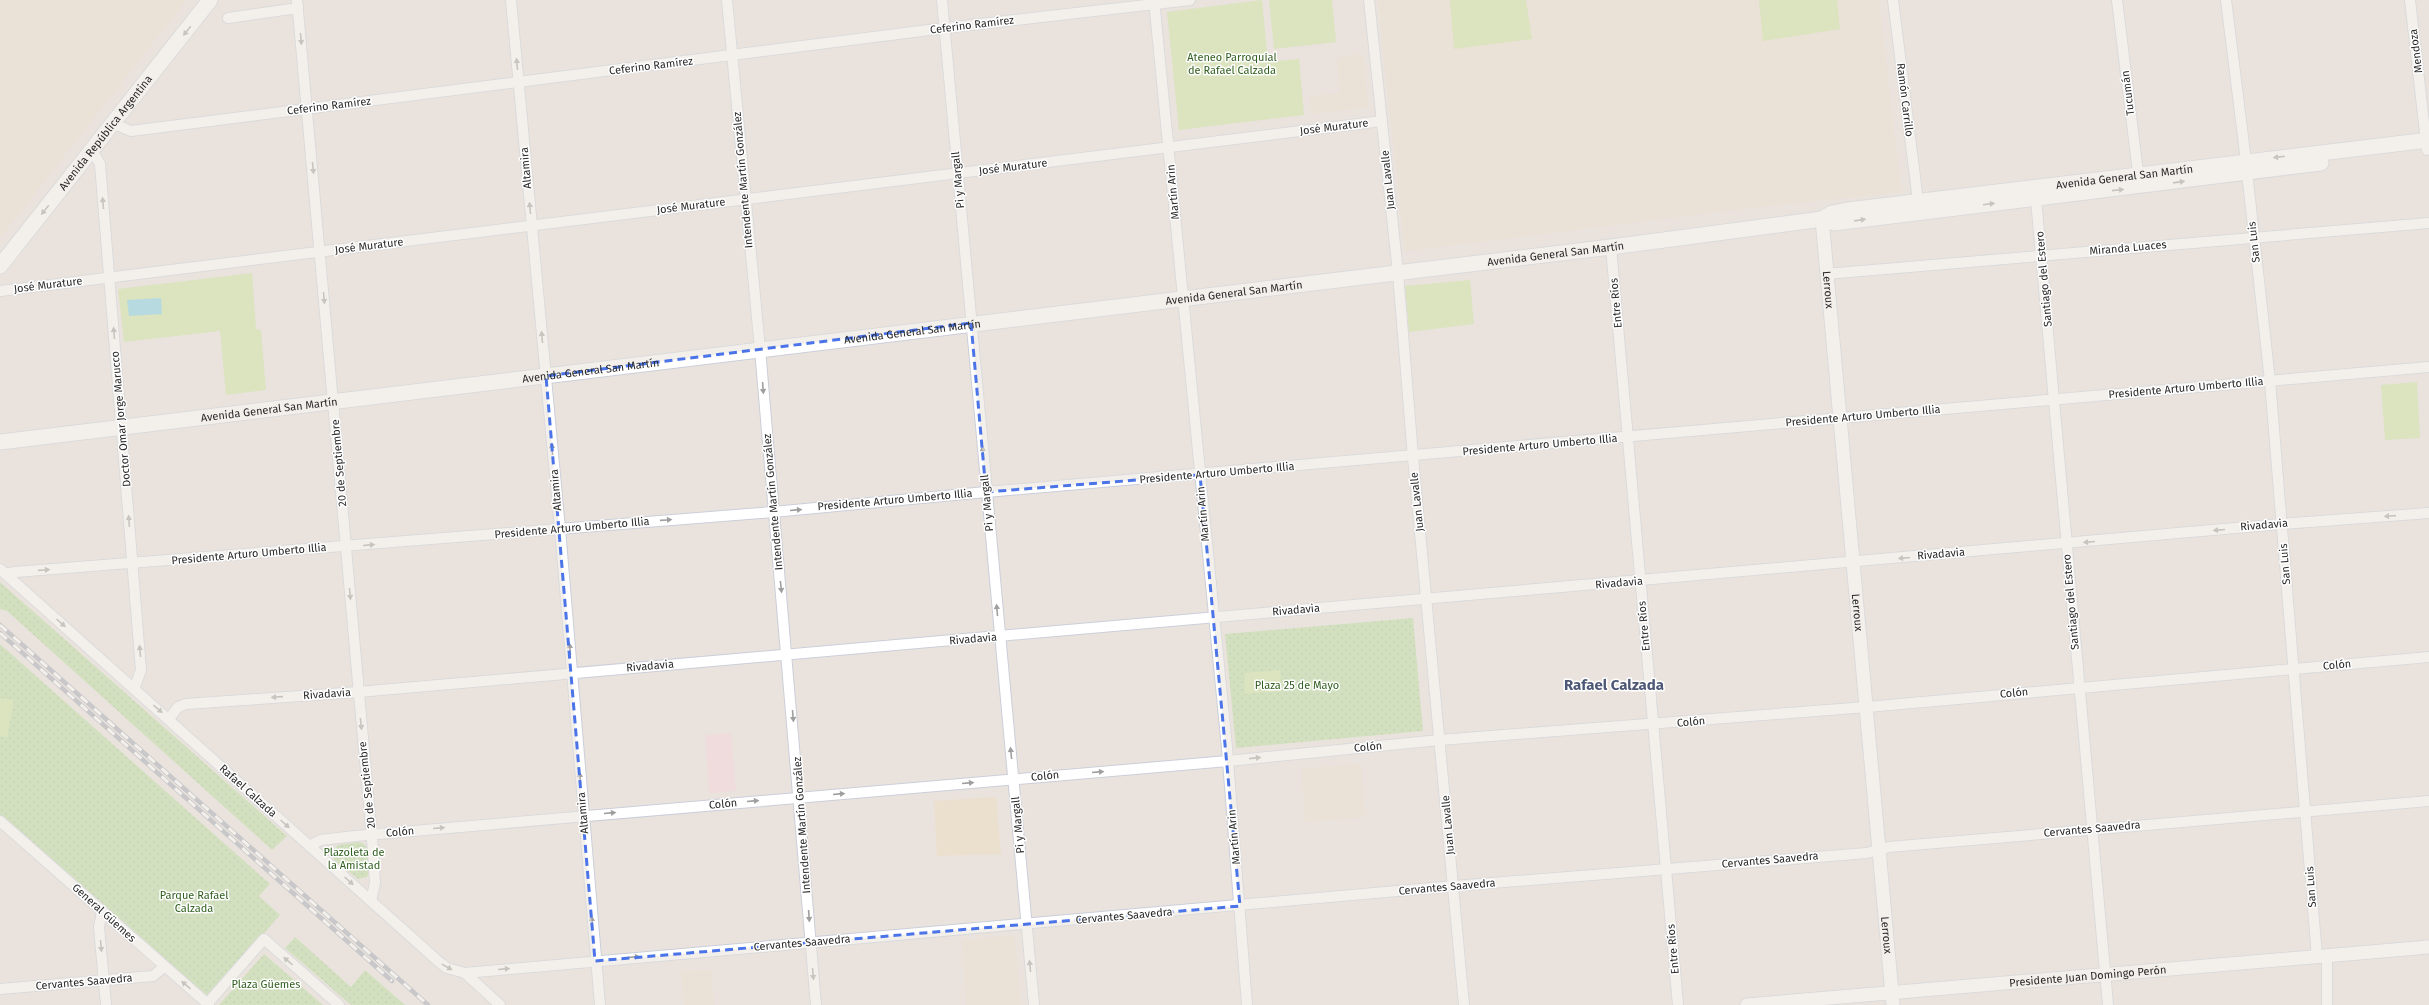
<svg xmlns="http://www.w3.org/2000/svg" width="2429" height="1005" font-family="'Fira Sans',sans-serif">
  <defs>
    <pattern id="park-dots" width="8" height="8" patternUnits="userSpaceOnUse"><rect width="8" height="8" fill="#b8dc9e"/><path d="M2 2h.1M6 6h.1" fill="none" stroke="#9ebd88" stroke-width="1.8" stroke-linecap="round"/></pattern>
  </defs>
  <rect width="100%" height="100%" fill="#eae3dd"/>
  <g fill="#ebdfce">
    <polygon points="0,0 186,0 0,238"/>
    <polygon points="1378,0 1879,0 1901,192 1749,208 1405,251"/>
    <polygon points="1363,54 1368,107 1312,114 1310,97 1340,93 1337,58"/>
    <polygon points="1361,764 1365,817 1305,822 1302,769"/>
    <polygon points="996,797 1001,854 937,856 934,801"/>
    <polygon points="1014,935 1021,1005 966,1005 962,941"/>
    <polygon points="711,970 714,1005 684,1005 681,971"/>
  </g>
  <polygon fill="#f0dbdd" points="731,733 736,791 709,793 705,735"/>
  <g fill="url(#park-dots)">
    <polygon points="0,582 287,836 272,850 7,611 0,609"/>
    <polygon points="1413,618 1423,731 1236,748 1225,634"/>
    <polygon points="0,644 270,884 259,896 280,915 208,997 202,995 0,815"/>
    <path d="M 359,842 L 364,844 C 370,850 372,869 367,877 L 358,879 L 334,860 L 332,851 L 338,845 Z"/>
    <polygon points="295,937 351,987 365,970 405,1005 351,1005 285,948"/>
    <polygon points="264,954 323,1005 219,1005"/>
  </g>
  <g fill="#c9e29b">
    <polygon points="1262,0 1268,62 1299,59 1304,115 1179,130 1167,12"/>
    <polygon points="1269,0 1332,0 1336,42 1274,49"/>
    <polygon points="1450,0 1526,0 1532,39 1454,49"/>
    <polygon points="1759,0 1837,0 1840,29 1763,41"/>
    <polygon points="252,273 256,329 261,330 266,390 226,395 220,331 124,342 118,289"/>
    <polygon points="1470,280 1474,324 1409,332 1405,286"/>
    <polygon points="2417,382 2420,438 2385,440 2381,385"/>
    <polygon points="1280,670 1282,691 1245,694 1244,673"/>
    <polygon points="0,698 14,700 7,738 0,736"/>
  </g>
  <polygon fill="#79cfe3" points="161,298 162,314 129,316 127,300"/>
  <g fill="none" stroke-linecap="round" stroke-linejoin="round">
    <g stroke="#cbcfda" stroke-width="12">
      <g id="minor">
        <polyline points="297,0 373,850 375,883 371,901"/>
        <polyline points="511,0 560,529 600,1005"/>
        <polyline points="727,0 760,349 816,1005"/>
        <polyline points="942,0 1034,1005"/>
        <polyline points="1154,0 1227,748 1247,1005"/>
        <polyline points="1369,0 1398,273 1413,457 1464,1005"/>
        <polyline points="1893,0 1918,201"/>
        <polyline points="2117,0 2139,181"/>
        <polyline points="2226,0 2246,161"/>
        <polyline points="2410,0 2427,150"/>
        <polyline points="228,18 298,8"/>
        <polyline points="114,124 131,131 945,28 1190,0"/>
        <polyline points="92,150 100,164 141,670 134,689"/>
        <polyline points="2247,172 2270,381 2317,957"/>
        <polyline points="2036,199 2108,1005"/>
        <polyline points="1611,247 1678,1005"/>
        <polyline points="1826,274 2429,223"/>
        <polyline points="0,291 1382,121"/>
        <polyline points="0,569 438,961 447,968 465,973 500,1005"/>
        <polyline points="6,574 15,572 773,512 986,492 2429,367"/>
        <polyline points="169,719 178,707 186,704 358,692 2281,524 2429,513"/>
        <polyline points="0,821 209,1005"/>
        <polyline points="309,846 321,840 355,836 1228,761 1440,740 1867,707 2429,657"/>
        <polyline points="102,912 99,927 106,1005"/>
        <polyline points="2327,956 2327,1005"/>
        <polyline points="465,973 1454,886 1867,853 1889,847 2429,801"/>
        <polyline points="0,989 153,976 164,967"/>
        <polyline points="207,1004 264,939 339,1005"/>
      </g>
    </g>
    <g stroke="#cbcfda" stroke-width="15">
      <g id="tertiary">
        <path id="s1" d="M 1822,219 L 1893,1005"/>
        <path id="s2" d="M 1747,1005 L 2429,947"/>
      </g>
    </g>
    <g stroke="#cbcfda" stroke-width="17">
      <g id="secondary">
        <polyline points="1822,219 1834,223 2321,163"/>
        <path id="s3" d="M 0,266 L 210,0"/>
        <path id="s4" d="M 0,442 L 1611,247 L 1822,219 L 1832,213 L 1848,210 L 2429,140"/>
      </g>
    </g>
    <use href="#minor" stroke="#fff" stroke-width="10"/>
    <use href="#tertiary" stroke="#fff" stroke-width="13"/>
    <use href="#secondary" stroke="#fff" stroke-width="15"/>
    <g stroke="#a0a4b2" stroke-width="4.5">
      <g id="rail">
        <polyline points="0,625 428,1005"/>
        <polyline points="0,633 392,981"/>
      </g>
    </g>
    <use href="#rail" stroke="#fff" stroke-width="3" stroke-dasharray="9" stroke-linecap="butt"/>
  </g>
  <defs><path id="oneway-solid" d="M-6-.8H1V-3.2L6.5 0L1 3.2V.8H-6Z"/></defs>
  <g fill="#9f9f9f">
    <use href="#oneway-solid" transform="translate(187 31) rotate(128)"/>
    <use href="#oneway-solid" transform="translate(301 39) rotate(85)"/>
    <use href="#oneway-solid" transform="translate(517 64) rotate(-95)"/>
    <use href="#oneway-solid" transform="translate(2279 157) rotate(173)"/>
    <use href="#oneway-solid" transform="translate(313 168) rotate(85)"/>
    <use href="#oneway-solid" transform="translate(2179 182) rotate(-8)"/>
    <use href="#oneway-solid" transform="translate(2118 190) rotate(-6)"/>
    <use href="#oneway-solid" transform="translate(103 203) rotate(-95)"/>
    <use href="#oneway-solid" transform="translate(1989 204) rotate(-7)"/>
    <use href="#oneway-solid" transform="translate(530 208) rotate(-95)"/>
    <use href="#oneway-solid" transform="translate(45 210) rotate(129)"/>
    <use href="#oneway-solid" transform="translate(1860 220) rotate(-8)"/>
    <use href="#oneway-solid" transform="translate(324 298) rotate(85)"/>
    <use href="#oneway-solid" transform="translate(114 333) rotate(-95)"/>
    <use href="#oneway-solid" transform="translate(542 337) rotate(-95)"/>
    <use href="#oneway-solid" transform="translate(763 388) rotate(86)"/>
    <use href="#oneway-solid" transform="translate(552 449) rotate(-95)"/>
    <use href="#oneway-solid" transform="translate(983 452) rotate(-95)"/>
    <use href="#oneway-solid" transform="translate(796 510) rotate(-5)"/>
    <use href="#oneway-solid" transform="translate(2390 516) rotate(176)"/>
    <use href="#oneway-solid" transform="translate(666 520) rotate(-4)"/>
    <use href="#oneway-solid" transform="translate(129 521) rotate(-94)"/>
    <use href="#oneway-solid" transform="translate(2219 530) rotate(175)"/>
    <use href="#oneway-solid" transform="translate(2089 542) rotate(175)"/>
    <use href="#oneway-solid" transform="translate(369 545) rotate(-5)"/>
    <use href="#oneway-solid" transform="translate(1904 558) rotate(175)"/>
    <use href="#oneway-solid" transform="translate(44 570) rotate(-4)"/>
    <use href="#oneway-solid" transform="translate(781 587) rotate(84)"/>
    <use href="#oneway-solid" transform="translate(350 594) rotate(85)"/>
    <use href="#oneway-solid" transform="translate(997 610) rotate(-95)"/>
    <use href="#oneway-solid" transform="translate(61 623) rotate(42)"/>
    <use href="#oneway-solid" transform="translate(570 649) rotate(-95)"/>
    <use href="#oneway-solid" transform="translate(140 651) rotate(-95)"/>
    <use href="#oneway-solid" transform="translate(277 697) rotate(176)"/>
    <use href="#oneway-solid" transform="translate(158 709) rotate(41)"/>
    <use href="#oneway-solid" transform="translate(793 716) rotate(85)"/>
    <use href="#oneway-solid" transform="translate(361 724) rotate(84)"/>
    <use href="#oneway-solid" transform="translate(1011 753) rotate(-96)"/>
    <use href="#oneway-solid" transform="translate(1255 758) rotate(-6)"/>
    <use href="#oneway-solid" transform="translate(1098 772) rotate(-5)"/>
    <use href="#oneway-solid" transform="translate(580 778) rotate(-95)"/>
    <use href="#oneway-solid" transform="translate(968 783) rotate(-5)"/>
    <use href="#oneway-solid" transform="translate(839 794) rotate(-5)"/>
    <use href="#oneway-solid" transform="translate(753 801) rotate(-5)"/>
    <use href="#oneway-solid" transform="translate(610 813) rotate(-5)"/>
    <use href="#oneway-solid" transform="translate(285 824) rotate(42)"/>
    <use href="#oneway-solid" transform="translate(439 828) rotate(-5)"/>
    <use href="#oneway-solid" transform="translate(349 881) rotate(42)"/>
    <use href="#oneway-solid" transform="translate(809 916) rotate(86)"/>
    <use href="#oneway-solid" transform="translate(592 922) rotate(-95)"/>
    <use href="#oneway-solid" transform="translate(101 946) rotate(85)"/>
    <use href="#oneway-solid" transform="translate(634 957) rotate(-5)"/>
    <use href="#oneway-solid" transform="translate(288 961) rotate(-139)"/>
    <use href="#oneway-solid" transform="translate(1030 966) rotate(-95)"/>
    <use href="#oneway-solid" transform="translate(447 967) rotate(29)"/>
    <use href="#oneway-solid" transform="translate(504 969) rotate(-5)"/>
    <use href="#oneway-solid" transform="translate(813 974) rotate(85)"/>
    <use href="#oneway-solid" transform="translate(186 985) rotate(-140)"/>
  </g>
  <path d="M0 0H2429V1005H0ZM 971,323 L 986,492 L 1200,475 L 1240,906 L 595,961 L 546,376 Z" fill="#eae3dd" fill-opacity=".55" fill-rule="evenodd"/>
  <path fill="none" stroke="#4b74e9" stroke-width="3" stroke-dasharray="8 5" stroke-linejoin="round" d="M 971,323 L 986,492 L 1200,475 L 1240,906 L 595,961 L 546,376 Z"/>
  <g text-anchor="middle" dominant-baseline="central" stroke-width="3" stroke-linejoin="round" paint-order="stroke">
    <g font-size="11" fill="#2a2a2a" stroke="#fff">
      <text transform="translate(972 25) rotate(-7)">Ceferino Ramírez</text>
      <text transform="translate(2416 51) rotate(-97)">Mendoza</text>
      <text transform="translate(651 66) rotate(-7)">Ceferino Ramírez</text>
      <text transform="translate(2128 93) rotate(-97)">Tucumán</text>
      <text transform="translate(1905 100) rotate(83)">Ramón Carrillo</text>
      <text transform="translate(329 106) rotate(-7)">Ceferino Ramírez</text>
      <text transform="translate(1334 127) rotate(-7)">José Murature</text>
      <text stroke="none"><textPath href="#s3" startOffset="170">Avenida República Argentina</textPath></text>
      <text transform="translate(1013 167) rotate(-7)">José Murature</text>
      <text transform="translate(526 168) rotate(-95)">Altamira</text>
      <text stroke="none"><textPath href="#s4" startOffset="2142">Avenida General San Martín</textPath></text>
      <text transform="translate(743 180) rotate(-95)">Intendente Martín González</text>
      <text transform="translate(958 180) rotate(-95)">Pi y Margall</text>
      <text transform="translate(1388 180) rotate(-96)">Juan Lavalle</text>
      <text transform="translate(1173 192) rotate(-95)">Martín Arin</text>
      <text transform="translate(691 206) rotate(-7)">José Murature</text>
      <text transform="translate(2254 242) rotate(-96)">San Luis</text>
      <text transform="translate(369 246) rotate(-7)">José Murature</text>
      <text transform="translate(2128 248) rotate(-5)">Miranda Luaces</text>
      <text stroke="none"><textPath href="#s4" startOffset="1567">Avenida General San Martín</textPath></text>
      <text transform="translate(2044 279) rotate(-95)">Santiago del Estero</text>
      <text transform="translate(48 285) rotate(-7)">José Murature</text>
      <text stroke="none"><textPath href="#s1" startOffset="71">Lerroux</textPath></text>
      <text stroke="none"><textPath href="#s4" startOffset="1243">Avenida General San Martín</textPath></text>
      <text transform="translate(1616 303) rotate(-95)">Entre Ríos</text>
      <text stroke="none"><textPath href="#s4" startOffset="919">Avenida General San Martín</textPath></text>
      <text stroke="none"><textPath href="#s4" startOffset="595">Avenida General San Martín</textPath></text>
      <text transform="translate(2186 388) rotate(-5)">Presidente Arturo Umberto Illia</text>
      <text stroke="none"><textPath href="#s4" startOffset="271">Avenida General San Martín</textPath></text>
      <text transform="translate(1863 416) rotate(-5)">Presidente Arturo Umberto Illia</text>
      <text transform="translate(121 419) rotate(-95)">Doctor Omar Jorge Marucco</text>
      <text transform="translate(1540 445) rotate(-5)">Presidente Arturo Umberto Illia</text>
      <text transform="translate(339 463) rotate(-95)">20 de Septiembre</text>
      <text transform="translate(1217 473) rotate(-5)">Presidente Arturo Umberto Illia</text>
      <text transform="translate(556 490) rotate(-95)">Altamira</text>
      <text transform="translate(895 500) rotate(-5)">Presidente Arturo Umberto Illia</text>
      <text transform="translate(773 502) rotate(-95)">Intendente Martín González</text>
      <text transform="translate(1417 502) rotate(-96)">Juan Lavalle</text>
      <text transform="translate(987 503) rotate(-95)">Pi y Margall</text>
      <text transform="translate(1203 514) rotate(-95)">Martín Arin</text>
      <text transform="translate(2264 525) rotate(-5)">Rivadavia</text>
      <text transform="translate(572 528) rotate(-5)">Presidente Arturo Umberto Illia</text>
      <text transform="translate(249 554) rotate(-5)">Presidente Arturo Umberto Illia</text>
      <text transform="translate(1941 554) rotate(-5)">Rivadavia</text>
      <text transform="translate(2285 564) rotate(-95)">San Luis</text>
      <text transform="translate(1619 583) rotate(-5)">Rivadavia</text>
      <text transform="translate(2071 602) rotate(-95)">Santiago del Estero</text>
      <text transform="translate(1296 610) rotate(-5)">Rivadavia</text>
      <text stroke="none"><textPath href="#s1" startOffset="395">Lerroux</textPath></text>
      <text transform="translate(1644 626) rotate(-95)">Entre Ríos</text>
      <text transform="translate(973 639) rotate(-5)">Rivadavia</text>
      <text transform="translate(2337 665) rotate(-5)">Colón</text>
      <text transform="translate(650 666) rotate(-5)">Rivadavia</text>
      <text transform="translate(2014 693) rotate(-5)">Colón</text>
      <text transform="translate(327 694) rotate(-4)">Rivadavia</text>
      <text transform="translate(1691 722) rotate(-5)">Colón</text>
      <text transform="translate(1368 747) rotate(-5)">Colón</text>
      <text transform="translate(1045 776) rotate(-5)">Colón</text>
      <text transform="translate(367 785) rotate(-96)">20 de Septiembre</text>
      <text transform="translate(248 791) rotate(42)">Rafael Calzada</text>
      <text transform="translate(723 804) rotate(-5)">Colón</text>
      <text transform="translate(583 813) rotate(-95)">Altamira</text>
      <text transform="translate(802 825) rotate(-94)">Intendente Martín González</text>
      <text transform="translate(1018 825) rotate(-95)">Pi y Margall</text>
      <text transform="translate(1448 825) rotate(-95)">Juan Lavalle</text>
      <text transform="translate(2092 829) rotate(-5)">Cervantes Saavedra</text>
      <text transform="translate(400 832) rotate(-5)">Colón</text>
      <text transform="translate(1234 837) rotate(-95)">Martín Arin</text>
      <text transform="translate(1770 860) rotate(-5)">Cervantes Saavedra</text>
      <text transform="translate(1447 887) rotate(-5)">Cervantes Saavedra</text>
      <text transform="translate(2311 887) rotate(-94)">San Luis</text>
      <text transform="translate(104 913) rotate(42)">General Güemes</text>
      <text transform="translate(1124 916) rotate(-5)">Cervantes Saavedra</text>
      <text stroke="none"><textPath href="#s1" startOffset="719">Lerroux</textPath></text>
      <text transform="translate(802 943) rotate(-5)">Cervantes Saavedra</text>
      <text transform="translate(1673 949) rotate(-95)">Entre Ríos</text>
      <text stroke="none"><textPath href="#s2" startOffset="342">Presidente Juan Domingo Perón</textPath></text>
      <text transform="translate(84 982) rotate(-5)">Cervantes Saavedra</text>
    </g>
    <g font-size="11" fill="#326020" stroke="#fff">
      <text x="1232" y="57">Ateneo Parroquial<tspan x="1232" dy="13">de Rafael Calzada</tspan></text>
      <text x="1297" y="685">Plaza 25 de Mayo</text>
      <text x="354" y="852">Plazoleta de<tspan x="354" dy="13">la Amistad</tspan></text>
      <text x="194" y="895">Parque Rafael<tspan x="194" dy="13">Calzada</tspan></text>
      <text x="266" y="984">Plaza Güemes</text>
    </g>
    <g font-size="15" font-weight="bold" fill="#4e5876" stroke="#fff">
      <text x="1614" y="685">Rafael Calzada</text>
    </g>
  </g>
</svg>
